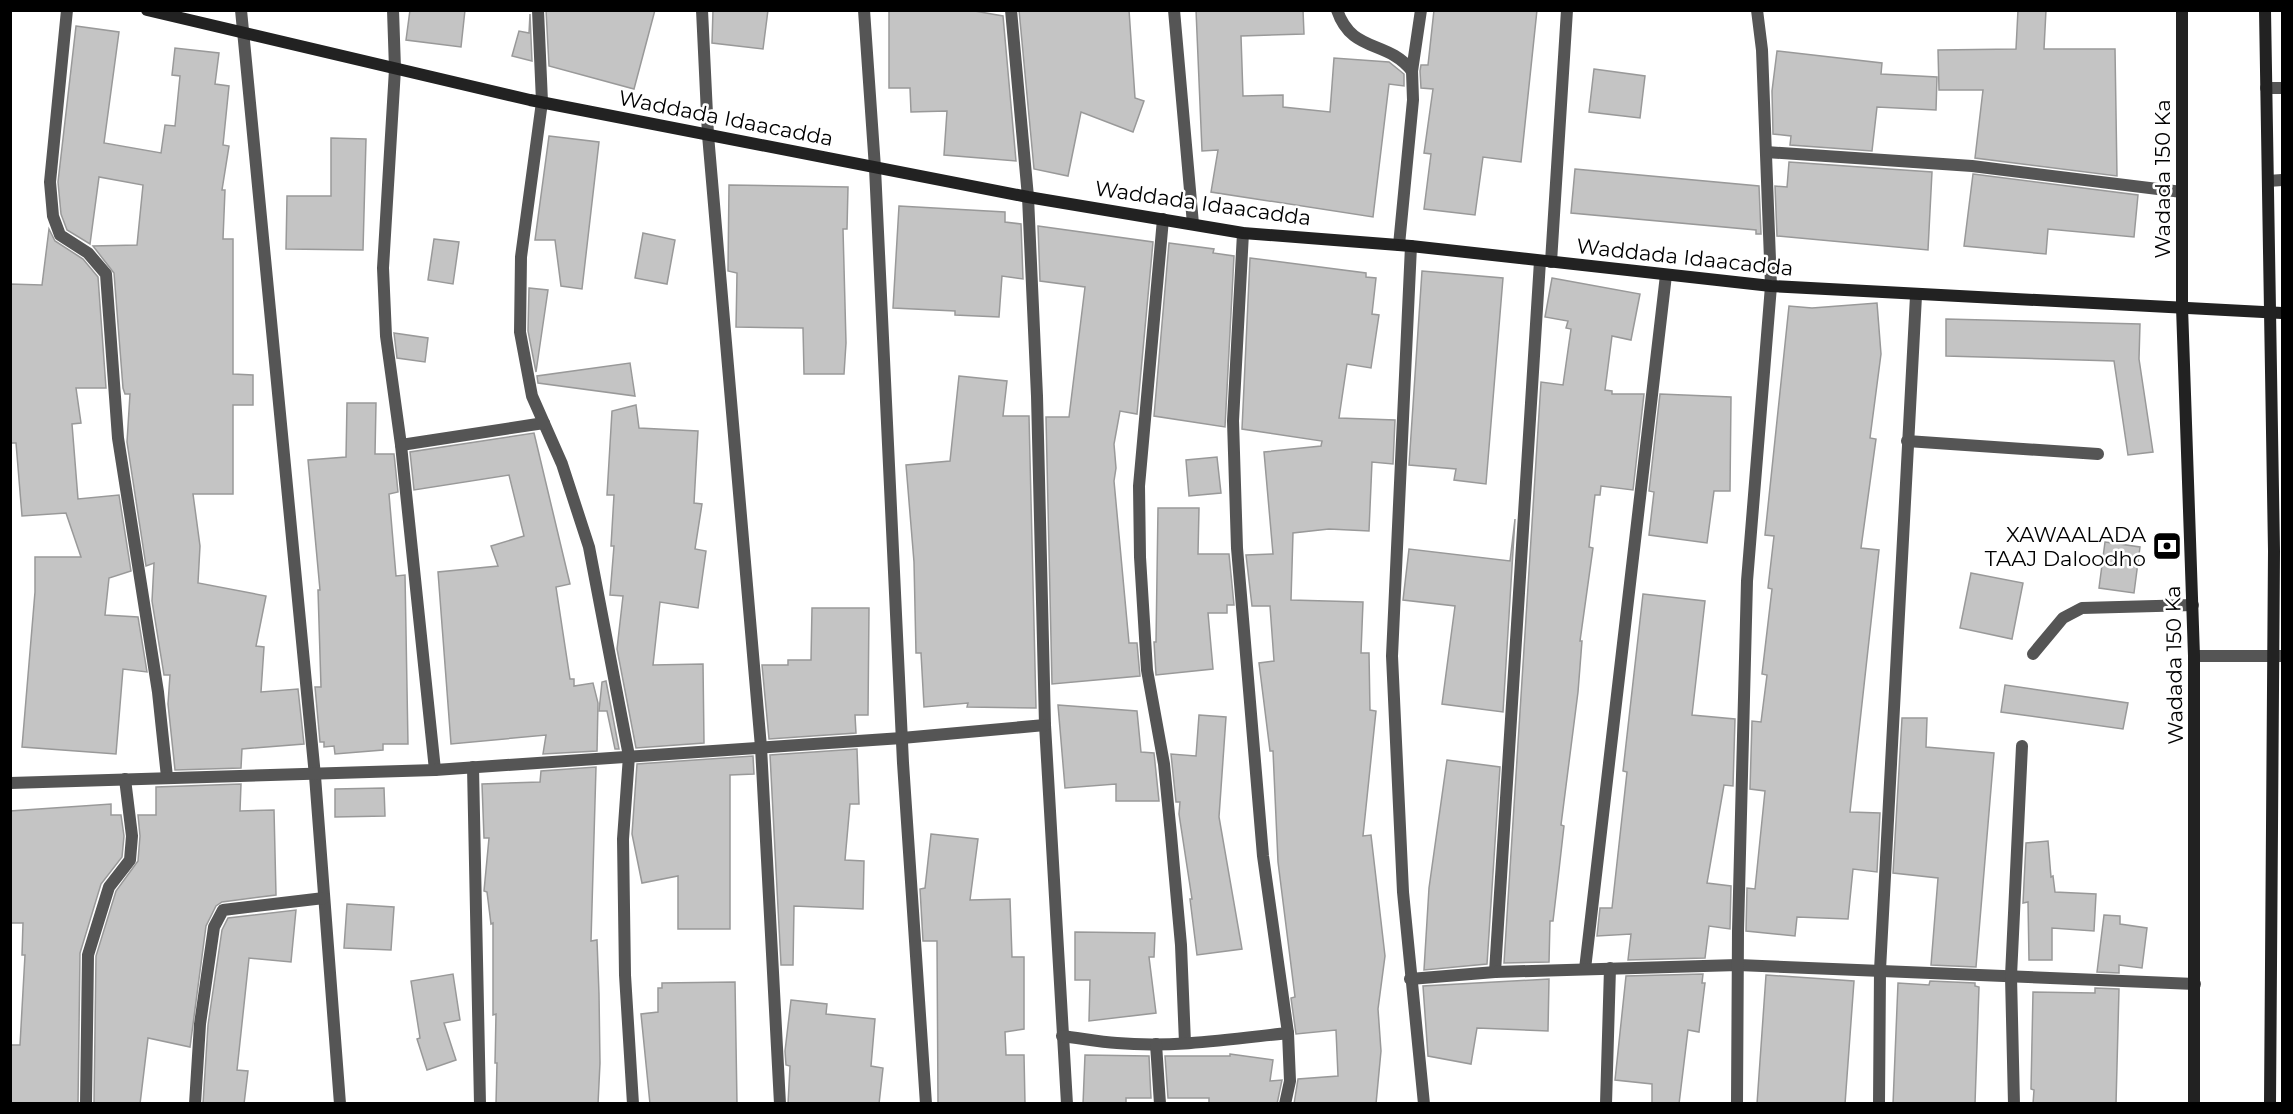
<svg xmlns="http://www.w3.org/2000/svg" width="2293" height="1114" font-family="Montserrat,sans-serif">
  <rect width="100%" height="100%" fill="#fff"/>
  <g fill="#c4c4c4" stroke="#999" stroke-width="1.5">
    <polygon points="410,10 465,10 461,47 406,40"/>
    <polygon points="546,10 655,10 634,89 549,66"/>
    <polygon points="713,10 768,10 763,49 712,43"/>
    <polygon points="889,10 969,10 1003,16 1016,161 944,155 947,111 911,112 910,88 889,88"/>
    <polygon points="1019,10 1129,10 1135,98 1144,101 1133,132 1081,112 1068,176 1034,169"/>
    <polygon points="1196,10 1303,10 1304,34 1241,36 1243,96 1283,95 1283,107 1330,112 1334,58 1389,62 1404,74 1404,86 1389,84 1373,217 1211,192 1218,150 1202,151"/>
    <polygon points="1434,10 1537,10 1521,162 1483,157 1475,215 1424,209 1431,154 1424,153 1433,89 1421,88 1420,71 1421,65 1428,65"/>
    <polygon points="2018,10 2046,10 2044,49 2115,49 2117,176 1975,158 1983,90 1939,90 1938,50 2016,49"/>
    <polygon points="530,14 532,61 512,56 519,31 529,33"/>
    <polygon points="76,26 119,32 104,143 161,153 165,125 175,126 180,76 172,75 175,48 219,53 215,84 229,86 223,145 229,146 222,190 225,190 223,239 233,239 233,374 253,375 253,405 233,405 233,494 193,494 200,546 198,583 266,596 256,646 264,647 261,692 298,689 304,744 242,749 241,768 175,770 168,704 170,675 164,675 152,601 154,563 146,566 127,442 130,394 125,394 123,388 114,273 93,246 137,245 143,185 99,177 90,244 67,230 61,214 58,182"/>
    <polygon points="1777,51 1882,63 1881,74 1937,77 1936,110 1877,107 1872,151 1790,145 1791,136 1773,134 1772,91"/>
    <polygon points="1594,69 1645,76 1640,118 1589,112"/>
    <polygon points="549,136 599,142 582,289 561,286 555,240 535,240"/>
    <polygon points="331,138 366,139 363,250 286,249 287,196 331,196"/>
    <polygon points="1789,162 1932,172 1928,250 1777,236 1775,186 1787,187"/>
    <polygon points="1575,169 1759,186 1761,234 1756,234 1756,230 1571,213"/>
    <polygon points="1973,174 2138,195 2134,237 2048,229 2046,254 1964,246"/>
    <polygon points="729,185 848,187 847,229 843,229 846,343 844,374 804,374 803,328 736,327 737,273 728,271"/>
    <polygon points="899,206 1005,212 1005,222 1021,224 1023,279 1002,276 999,317 955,315 955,311 893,308"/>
    <polygon points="1038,226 1153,242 1137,414 1120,411 1114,444 1116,468 1114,481 1129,643 1137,643 1140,676 1052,684 1046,417 1069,417 1085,287 1040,281"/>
    <polygon points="49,229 55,241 83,259 98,277 106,388 76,388 81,423 72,424 78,499 119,495 131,571 109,578 105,615 138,617 147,672 123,669 116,754 22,747 35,592 35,557 81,557 66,513 22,516 16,443 10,443 10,284 42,285"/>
    <polygon points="643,233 675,240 667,284 635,278"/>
    <polygon points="434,239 459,242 453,284 428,280"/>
    <polygon points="1169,243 1214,249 1213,253 1234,256 1225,427 1154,416"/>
    <polygon points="1250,258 1366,273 1366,277 1376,278 1372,314 1379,315 1371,368 1347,364 1339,418 1395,420 1393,464 1372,462 1369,531 1329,529 1293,533 1291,600 1363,602 1361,653 1369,653 1370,710 1376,711 1363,836 1371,835 1385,956 1378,1009 1381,1051 1376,1104 1294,1104 1298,1079 1338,1076 1336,1030 1296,1034 1291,998 1295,997 1278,862 1273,751 1270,751 1259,663 1274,661 1270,606 1252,606 1246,555 1273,554 1264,452 1321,446 1322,441 1242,429"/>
    <polygon points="1422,271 1503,278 1486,484 1454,480 1456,469 1409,465"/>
    <polygon points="1552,278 1640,294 1631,340 1612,336 1605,390 1612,391 1612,394 1644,394 1633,490 1601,486 1600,495 1595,495 1589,547 1593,548 1580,641 1582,641 1578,692 1561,825 1564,826 1559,870 1553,921 1550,921 1549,962 1504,963 1541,382 1563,385 1571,329 1566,328 1568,321 1545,317"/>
    <polygon points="529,288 548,290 536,372 528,331"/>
    <polygon points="1877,303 1881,354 1870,438 1876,439 1861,548 1879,550 1850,812 1880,813 1877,872 1853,869 1848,919 1797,917 1795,936 1746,931 1747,888 1755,889 1765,791 1750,789 1752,721 1761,722 1767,675 1762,674 1772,589 1768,588 1774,536 1765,535 1789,306 1812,308"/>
    <polygon points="1946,319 2140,324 2139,359 2153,452 2128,455 2114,361 1946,356"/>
    <polygon points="394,333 428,338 425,362 397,358"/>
    <polygon points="630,363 635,396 538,383 537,376"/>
    <polygon points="959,376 1007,381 1003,416 1029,416 1036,708 967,707 968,703 924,707 921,653 916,653 914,562 906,465 950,461"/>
    <polygon points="1660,394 1731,397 1730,491 1714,491 1707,543 1649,535 1654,492 1649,491"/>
    <polygon points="347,403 376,403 375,454 394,454 398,492 389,494 396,576 405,575 408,744 383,744 383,750 335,754 334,746 324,747 324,742 320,742 315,687 321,687 318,590 320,590 308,460 346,457"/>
    <polygon points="636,405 639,428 698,431 694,503 702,504 695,549 706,551 698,608 660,602 653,665 703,664 704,743 636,748 617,649 623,596 610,595 614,546 611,546 614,495 607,495 612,411"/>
    <polygon points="534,433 570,584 556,587 570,679 574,679 574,686 593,683 598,703 597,751 543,754 546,735 451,744 438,572 498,566 491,546 524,536 509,475 414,490 410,452"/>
    <polygon points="1217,457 1221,493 1189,496 1186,460"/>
    <polygon points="1158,508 1199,508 1198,554 1229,554 1234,605 1227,605 1227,613 1208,613 1213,669 1156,675 1154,642 1156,642"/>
    <polygon points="1515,519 1503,712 1442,704 1455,606 1403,600 1409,549 1510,561"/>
    <polygon points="2105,542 2140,547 2134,593 2099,588"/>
    <polygon points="1971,573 2023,583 2012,639 1960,628"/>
    <polygon points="1643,594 1705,601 1692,715 1735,719 1733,786 1724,785 1707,883 1731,886 1730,929 1709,926 1705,958 1628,960 1631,934 1597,936 1600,908 1612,908 1627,772 1623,771"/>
    <polygon points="812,608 869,608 868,715 855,715 856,733 769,739 762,665 788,665 788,660 811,660"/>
    <polygon points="606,681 619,749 615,749 607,711 599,711 602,682"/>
    <polygon points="2005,685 2128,703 2123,729 2001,712"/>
    <polygon points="1058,705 1137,711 1141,752 1154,753 1159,801 1116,801 1116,784 1065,788"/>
    <polygon points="1199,715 1226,717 1219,817 1242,949 1197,955 1190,899 1192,899 1179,814 1180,802 1176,802 1171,754 1196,756"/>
    <polygon points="1902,718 1927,718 1926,747 1994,753 1976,967 1931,965 1938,878 1893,873"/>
    <polygon points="857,749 859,804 850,804 845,860 864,861 863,909 794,906 793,965 781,965 770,755"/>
    <polygon points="753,756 754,774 730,775 730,929 678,929 678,876 642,883 632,834 637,764"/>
    <polygon points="1447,760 1500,767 1487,964 1424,970 1429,888"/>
    <polygon points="596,767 591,941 597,940 599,994 600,1063 598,1104 496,1104 497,1063 495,1063 496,1014 493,1015 493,923 491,924 487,892 484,891 489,838 484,838 482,784 540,782 541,771"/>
    <polygon points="241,784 240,811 274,810 276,895 222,902 216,906 206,926 190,1047 148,1038 140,1104 94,1104 96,956 116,891 138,861 140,836 138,815 156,815 156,787"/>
    <polygon points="384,788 385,816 335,817 335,789"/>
    <polygon points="111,804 111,815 121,815 124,836 122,857 101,884 80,953 78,1104 10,1104 10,1045 20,1045 25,955 22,955 23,923 10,923 10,811"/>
    <polygon points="931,834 978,839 970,900 1010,899 1012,957 1024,957 1024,1029 1005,1032 1006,1055 1024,1055 1025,1104 938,1104 937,941 923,941 920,889 925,888"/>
    <polygon points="2048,841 2051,877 2053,876 2055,892 2096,894 2094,931 2052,928 2052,960 2029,960 2028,902 2023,903 2026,843"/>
    <polygon points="347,904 394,907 391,950 344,948"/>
    <polygon points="296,910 291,962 249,958 237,1070 248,1071 244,1104 203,1104 208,1025 222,930 228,918"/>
    <polygon points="2104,915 2120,916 2120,924 2147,928 2142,968 2119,965 2119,973 2097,972"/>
    <polygon points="1075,932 1155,933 1154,957 1149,957 1156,1013 1089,1021 1090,980 1075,980"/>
    <polygon points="453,974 460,1020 444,1023 456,1060 427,1070 417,1039 420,1038 411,981"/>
    <polygon points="1703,974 1702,983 1705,983 1699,1032 1688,1030 1679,1104 1652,1104 1652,1084 1615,1080 1626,976"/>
    <polygon points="1766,975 1854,981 1845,1104 1757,1104"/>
    <polygon points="1549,979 1548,1031 1477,1028 1471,1064 1428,1056 1423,986"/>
    <polygon points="1930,981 1975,983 1975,986 1979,987 1975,1104 1893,1104 1898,983 1929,985"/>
    <polygon points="735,982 737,1104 650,1104 641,1014 658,1012 658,988 662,988 662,983"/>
    <polygon points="2095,988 2119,989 2116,1104 2033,1104 2034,1090 2031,1089 2033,992 2095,993"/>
    <polygon points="791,1000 827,1004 826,1014 875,1019 871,1066 883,1068 879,1104 788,1104 790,1066 786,1065 785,1051"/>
    <polygon points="1230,1054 1273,1060 1270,1081 1282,1080 1277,1104 1209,1104 1209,1098 1168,1098 1165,1056 1230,1056"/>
    <polygon points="1085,1055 1149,1056 1151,1098 1126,1098 1126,1104 1083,1104"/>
  </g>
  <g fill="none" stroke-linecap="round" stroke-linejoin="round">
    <g stroke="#555" stroke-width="12">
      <polyline points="2268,181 2282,180"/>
      <polyline points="1907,441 2098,454"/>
      <polyline points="2033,654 2063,618 2082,608 2193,605"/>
    </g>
    <g stroke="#555" stroke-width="12">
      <polyline points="67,10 50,182 53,216 60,235 88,253 106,274 118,438 158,692 167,777"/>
      <polyline points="241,10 315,776 340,1104"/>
      <polyline points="393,10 395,69 383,268 386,336 401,445 435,770"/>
      <polyline points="538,10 542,102 521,257 520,332 532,396 562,464 589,547 629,756 623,839 625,975 633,1104"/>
      <polyline points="702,10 708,135 761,747 780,1104"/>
      <polyline points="864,10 875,168 903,763 926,1104"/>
      <polyline points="1011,10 1028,197 1037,396 1045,725 1067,1104"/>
      <polyline points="1174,10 1193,224"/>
      <path d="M 1337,10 C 1352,54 1387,39 1412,71"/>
      <polyline points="2266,88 2282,88"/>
      <polyline points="1766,152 1972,166 2182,192"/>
      <polyline points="1163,219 1139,486 1140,557 1147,670 1164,764 1171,835 1181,945 1185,1043"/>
      <polyline points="1243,233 1233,421 1237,548 1263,856 1288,1033 1290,1081 1285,1104"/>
      <polyline points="1399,245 1413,100 1412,71 1421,10"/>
      <polyline points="1411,246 1392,656 1403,892 1424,1104"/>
      <polyline points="1551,262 1567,10"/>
      <polyline points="401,445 544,423"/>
      <polyline points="2194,656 2282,656"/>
      <polyline points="473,767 480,1104"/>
      <polyline points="10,783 435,770 902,738 1045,725"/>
      <polyline points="1585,969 1666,275"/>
      <polyline points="1495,972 1540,261"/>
      <polyline points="1410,979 1495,972 1738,965 2195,984"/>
      <path d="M 1062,1036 C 1080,1038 1099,1042 1117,1043 C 1174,1048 1232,1039 1288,1033"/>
      <polyline points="1156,1044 1160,1104"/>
      <polyline points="86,1104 88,955 109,887 130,860 132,836 125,779"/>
      <polyline points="195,1104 200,1024 214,927 223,910 324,898"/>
      <polyline points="1606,1104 1610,968"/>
      <polyline points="1737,1104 1738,931 1747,581 1771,286 1762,50 1757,10"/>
      <polyline points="1879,1104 1880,970 1916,296"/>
      <polyline points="2014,1104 2011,976 2022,746"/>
    </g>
    <g stroke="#222" stroke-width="12">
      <polyline points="147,10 530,100 1028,197 1243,233 1411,246 1771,286 2282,313"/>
      <polyline points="2182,10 2182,307 2194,656 2194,1104"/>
      <polyline points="2265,10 2274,551 2270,1104"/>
    </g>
  </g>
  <defs>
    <g id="bank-square" transform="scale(1.5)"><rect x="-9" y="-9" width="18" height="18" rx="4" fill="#000" stroke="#fff"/><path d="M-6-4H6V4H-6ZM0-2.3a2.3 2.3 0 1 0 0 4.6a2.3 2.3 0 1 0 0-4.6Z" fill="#fff"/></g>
  </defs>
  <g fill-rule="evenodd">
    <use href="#bank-square" x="2167" y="546"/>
  </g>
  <g text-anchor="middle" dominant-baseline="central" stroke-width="5" stroke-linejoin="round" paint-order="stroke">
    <g font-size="21" fill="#000" stroke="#fff">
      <text transform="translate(726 118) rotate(11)">Waddada Idaacadda</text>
      <text transform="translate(2162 179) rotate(-90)">Wadada 150 Ka</text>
      <text transform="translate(1203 203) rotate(8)">Waddada Idaacadda</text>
      <text transform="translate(1685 257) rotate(6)">Waddada Idaacadda</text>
      <text transform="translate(2174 665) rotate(-91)">Wadada 150 Ka</text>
    </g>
    <g font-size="21" fill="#000" stroke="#fff" text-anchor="end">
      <text x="2146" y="534">XAWAALADA<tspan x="2146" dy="24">TAAJ Daloodho</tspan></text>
    </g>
  </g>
  <rect width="2293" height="1114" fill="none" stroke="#000000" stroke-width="24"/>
</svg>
